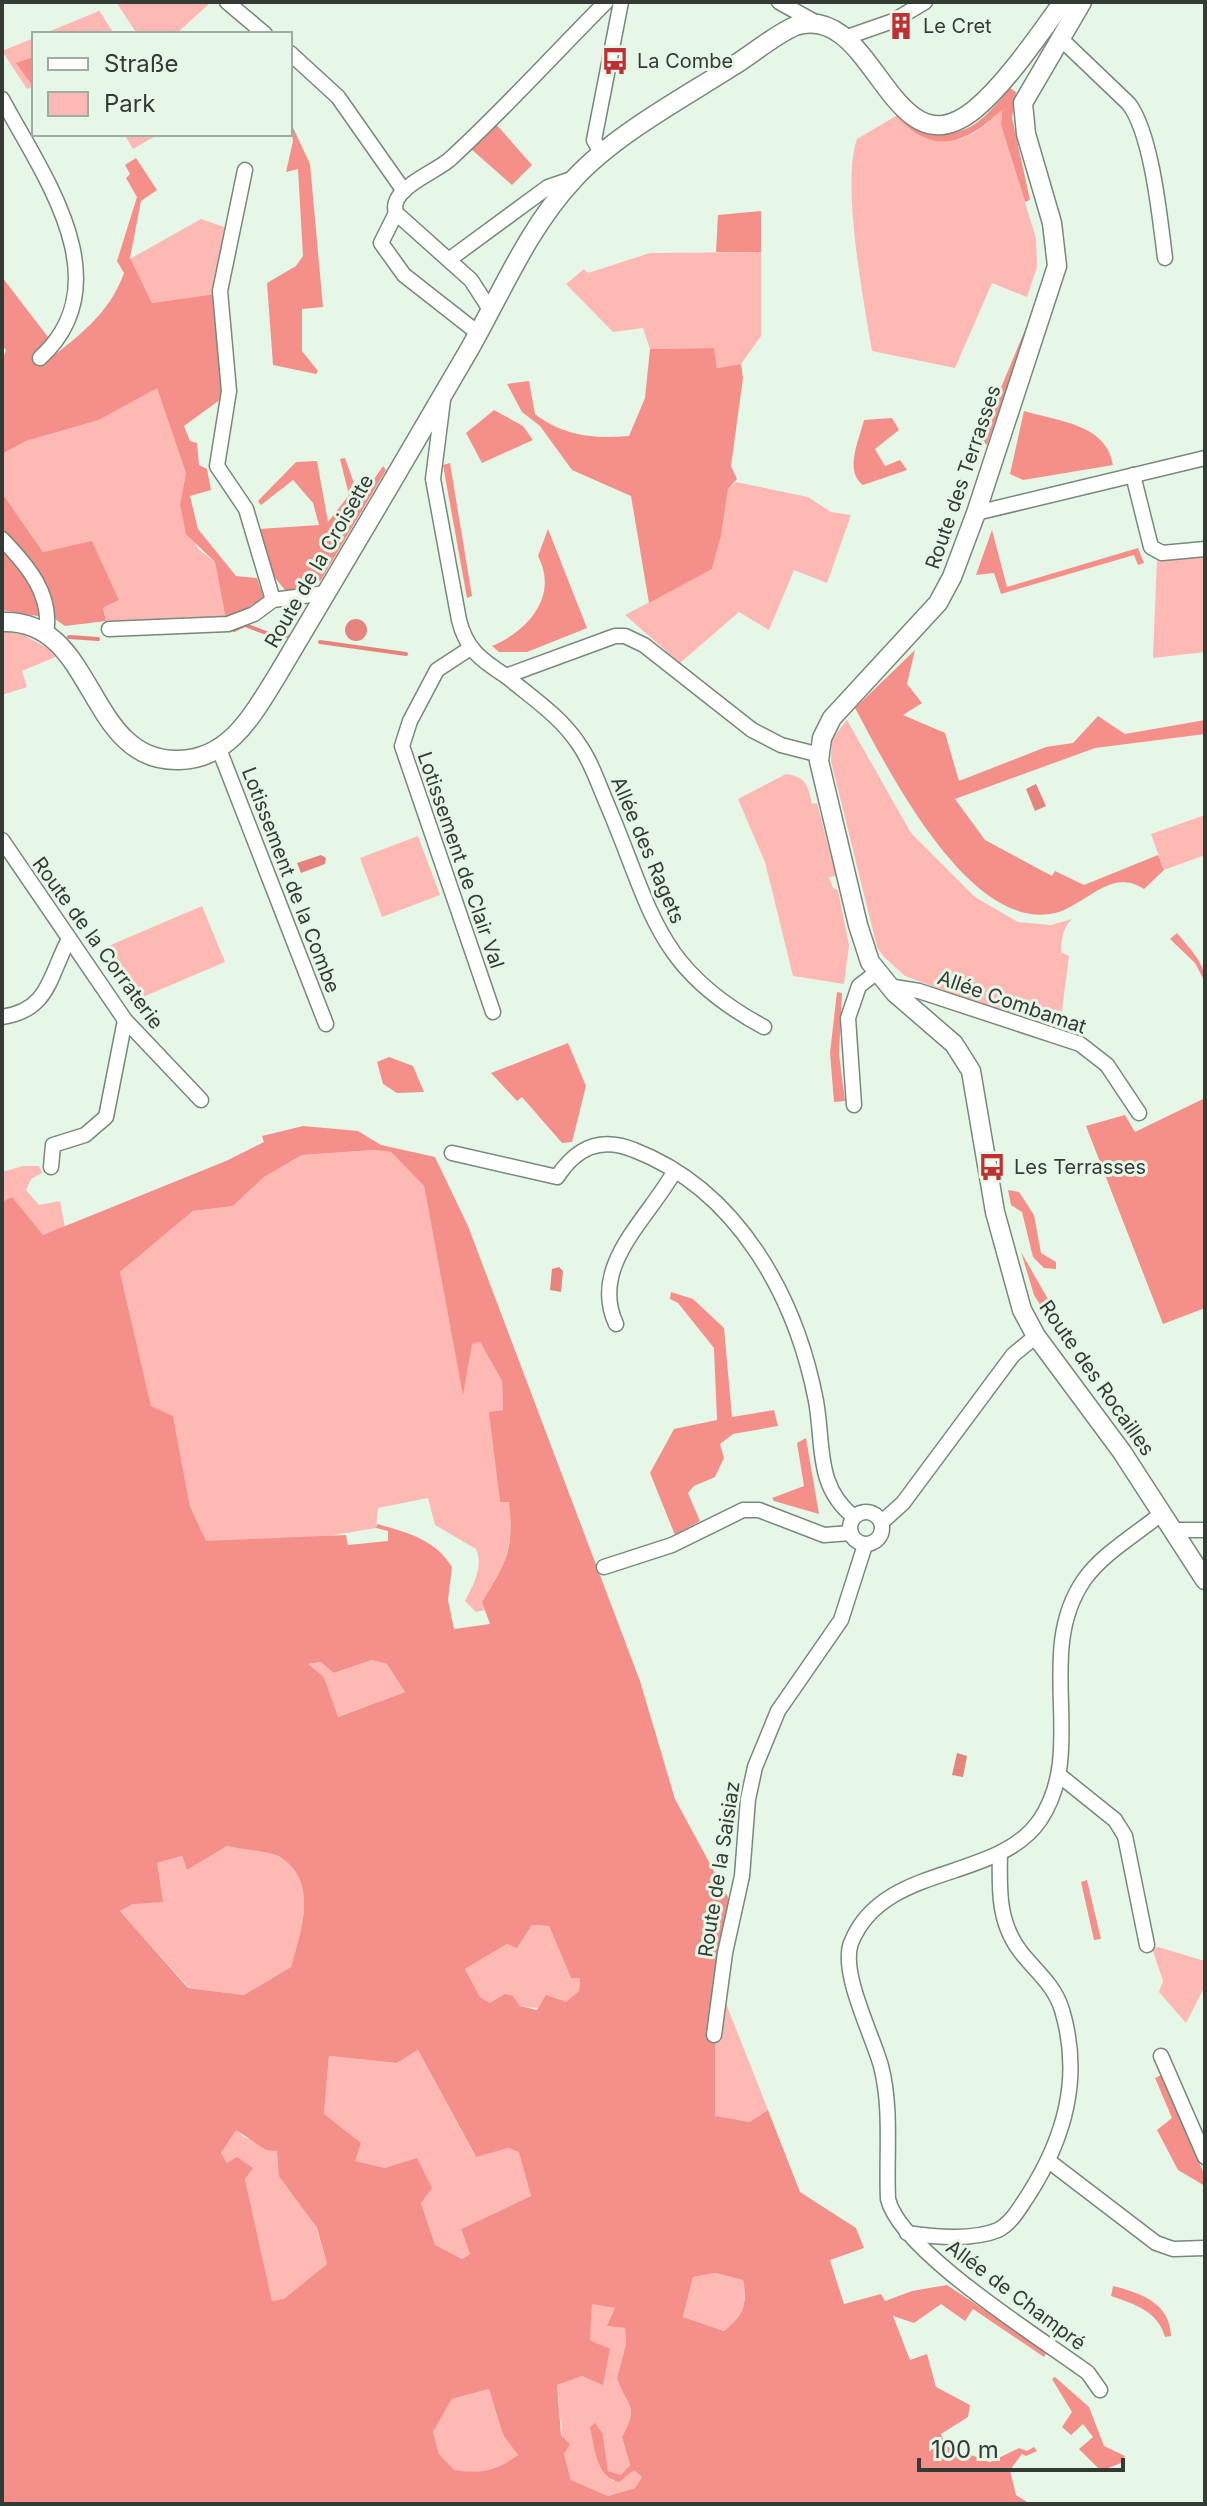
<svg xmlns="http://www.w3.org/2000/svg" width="1207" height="2506" font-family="Inter,sans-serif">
  <rect width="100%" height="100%" fill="#e6f7e8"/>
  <g fill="#feb9b4">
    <polygon points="116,2 211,2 176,34 137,34"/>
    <polygon points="99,10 114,34 43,34 99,11"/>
    <polygon points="34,38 34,86 27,89 2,51"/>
    <path d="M 1002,109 L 1001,125 L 1036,238 L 1037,267 L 1027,297 L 992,283 L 955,368 L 872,351 C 864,302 841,184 857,139 L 896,116 C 934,155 968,146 1002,109 Z"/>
    <polygon points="124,134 159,134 133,149"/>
    <polygon points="201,219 230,229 215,294 152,303 130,259"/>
    <polygon points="761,252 761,336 741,364 717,368 713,348 650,349 643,328 613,332 566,284 584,269 588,273 650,253"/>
    <polygon points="157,387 186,473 180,504 198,549 215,562 226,620 106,621 103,608 119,600 92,542 43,552 2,493 2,454 26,441 99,420"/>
    <polygon points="736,482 808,497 831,512 851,515 827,583 794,570 769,630 739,612 680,663 625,615 712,569 721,536 728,489"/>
    <polygon points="1205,557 1205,652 1153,658 1157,560"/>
    <polygon points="2,631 22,634 60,655 22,671 27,687 2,695"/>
    <path d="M 847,720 L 911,833 L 975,897 L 1018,922 L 1051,925 L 1072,919 C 1062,929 1062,938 1061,952 L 1069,956 L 1060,1026 L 983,1005 L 905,976 L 884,957 L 877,947 L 831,761 L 832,739 Z"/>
    <path d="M 786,774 C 806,777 808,785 812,804 L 817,803 L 836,876 L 829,877 L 833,888 L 838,890 L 849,945 L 844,984 L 793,976 L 765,862 L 738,799 Z"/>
    <polygon points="1205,815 1205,855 1164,870 1151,834"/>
    <polygon points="418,836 440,895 382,917 360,858"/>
    <polygon points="202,906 225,962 138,999 106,947"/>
    <path d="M 374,1150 L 391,1152 L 424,1186 L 463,1392 L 471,1344 L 480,1342 L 502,1381 L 503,1410 L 490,1412 L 500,1502 L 509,1502 C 514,1548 506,1563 482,1602 L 485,1610 L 476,1612 L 465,1601 C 473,1585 484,1567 476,1549 L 435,1525 L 428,1498 L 378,1508 L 376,1528 L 328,1536 L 207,1581 L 202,1532 L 190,1506 L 173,1417 L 151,1407 L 120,1272 L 193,1211 L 233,1206 L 264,1177 L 302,1155 Z"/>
    <polygon points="23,1166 39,1166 42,1173 31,1179 26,1190 39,1205 60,1201 65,1228 43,1235 12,1198 2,1202 2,1172"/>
    <polygon points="372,1660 387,1664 405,1692 337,1717 324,1677 307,1664 322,1662 335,1673"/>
    <path d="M 227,1846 C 242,1849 271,1850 283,1859 C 319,1885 300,1933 291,1967 L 244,1995 L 189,1988 L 120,1911 L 133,1904 L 157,1863 L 182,1856 L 187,1870 Z"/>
    <path d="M 532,1925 L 549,1926 L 571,1978 L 580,1978 L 579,1991 C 565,2009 540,2010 520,2006 L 513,1996 L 491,2004 L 480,1997 L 465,1969 L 507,1944 L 517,1947 Z"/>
    <polygon points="1158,1947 1205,1961 1205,1986 1186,2023 1159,1992 1163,1981 1152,1948"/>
    <polygon points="725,2001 768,2110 751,2122 715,2117 714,2035"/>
    <polygon points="418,2050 475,2156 508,2148 520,2152 531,2196 461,2229 470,2254 462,2259 435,2246 421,2203 385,2168 354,2161 324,2114 329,2056 397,2063"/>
    <polygon points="236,2129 244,2137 277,2151 280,2176 316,2227 327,2264 285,2299 272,2302 245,2179 227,2163 221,2153"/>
    <path d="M 715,2273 L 743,2280 C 748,2304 742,2316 724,2331 L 683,2317 L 693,2277 Z"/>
    <path d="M 592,2303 L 616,2308 L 608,2326 L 625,2328 L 626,2344 L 617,2378 C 627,2408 640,2404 622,2437 L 630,2465 L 621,2476 L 608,2471 L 603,2434 L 599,2465 L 613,2481 L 634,2469 L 642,2477 L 635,2488 L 608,2496 L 571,2480 L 564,2454 L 557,2384 L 582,2376 L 602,2384 L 600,2344 L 589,2340 Z"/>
    <path d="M 489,2389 L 503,2435 L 518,2455 C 497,2471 480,2474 454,2471 L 439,2454 L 433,2432 L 452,2399 Z"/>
  </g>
  <g fill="#f58f89" fill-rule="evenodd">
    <polygon points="34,57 34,84 32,85 16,63"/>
    <path d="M 1010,88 L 1016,92 L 1012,118 L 1030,200 L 1025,202 L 1001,125 L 1002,110 C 965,144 935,157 896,116 L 899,115 C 954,147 973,134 1010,88 Z"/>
    <polygon points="290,121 310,164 323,307 302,309 302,351 318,371 316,374 273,365 267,283 296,266 303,256 298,169 286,172 293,141"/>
    <polygon points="496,124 532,165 512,185 471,149"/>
    <path d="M 136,158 L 157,190 L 141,201 L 130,258 L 152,303 L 215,294 L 222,365 L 221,399 L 184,426 L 190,441 L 197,443 L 199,465 L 207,469 L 211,490 L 190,496 L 198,529 L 236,576 L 257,578 L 264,598 L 226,620 L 215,562 L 186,534 L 180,504 L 186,473 L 157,388 L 99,420 L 26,441 L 2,454 L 2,361 L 6,350 L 2,346 L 2,277 L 48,337 L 43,364 C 77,337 109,315 124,273 L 117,261 L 137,197 L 126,178 L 130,174 L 125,165 Z"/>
    <polygon points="761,211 761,252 716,252 718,215"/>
    <polygon points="1035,306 1037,306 987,445 976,436 1000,390"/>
    <path d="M 714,348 L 717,368 L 741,364 L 743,378 L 731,466 L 737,479 L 728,489 L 721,536 L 712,569 L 649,603 L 631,496 L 572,470 L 540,426 L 522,412 L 507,384 L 529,381 L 535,414 C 563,436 594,439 629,436 L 645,398 L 650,349 Z"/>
    <polygon points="494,410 523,426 533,440 482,463 466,433"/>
    <path d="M 1024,411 C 1057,421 1107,424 1113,465 L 1023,480 L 1010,474 Z"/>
    <path d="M 892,418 L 899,430 L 875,449 L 885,466 L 900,460 L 907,470 L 863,485 C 844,471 859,440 864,420 Z"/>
    <polygon points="345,458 360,500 383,466 386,470 321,580 301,593 285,590 271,573 259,529 319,525 313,503 293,480 261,505 258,501 296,462 317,461 328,522 349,495 340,459"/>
    <polygon points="450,463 472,596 467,598 443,465"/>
    <polygon points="2,493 43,552 92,541 119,600 103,608 106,621 65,626 55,619 2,610"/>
    <path d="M 548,529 L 587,628 L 527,652 L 499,652 L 492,646 C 528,631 559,596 538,556 Z"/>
    <polygon points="992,530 1007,587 1138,548 1144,563 1138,565 1134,555 1001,594 994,573 976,575"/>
    <path d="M 915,650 L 907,684 L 922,703 L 903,715 L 945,733 L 959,781 L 1046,747 L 1073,743 L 1098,716 L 1125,734 L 1205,720 L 1205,734 L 1095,748 L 955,799 L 985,840 L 1052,876 L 1055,871 L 1084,885 L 1158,855 L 1164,870 L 1144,889 C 1110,867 1087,905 1055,913 C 969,933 887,767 855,708 Z"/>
    <path d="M 1177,933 C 1189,948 1205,962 1205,982 L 1195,963 L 1170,939 Z"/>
    <polygon points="837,992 842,993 839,1054 845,1101 834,1102 830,1053"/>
    <polygon points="568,1043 586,1086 572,1142 562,1143 522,1097 517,1101 491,1073"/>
    <polygon points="389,1057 413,1066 424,1092 397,1093 383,1084 377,1062"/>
    <polygon points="1205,1098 1205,1308 1163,1324 1086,1126 1125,1115 1135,1132"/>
    <path d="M 303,1126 L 358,1131 L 381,1145 L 435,1157 L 468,1226 L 640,1681 L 675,1799 L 729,1899 L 715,2005 L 715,2116 L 750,2122 L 768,2110 L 800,2192 L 856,2228 L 864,2248 L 830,2260 L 844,2304 L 881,2294 L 885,2301 L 912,2291 L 947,2285 L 1047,2352 L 1044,2357 L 973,2309 L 965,2321 L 941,2304 L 914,2323 L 893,2316 L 910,2360 L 927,2354 L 936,2387 L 970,2405 L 968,2417 L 941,2434 L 946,2446 L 990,2462 L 1019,2448 L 1027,2451 L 1034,2447 L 1037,2451 L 1026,2456 L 1022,2454 L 1010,2470 L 1016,2495 L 1030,2504 L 2,2504 L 2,1202 L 12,1197 L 43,1235 L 226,1161 L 264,1142 L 262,1136 ZM 374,1150 L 391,1152 L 424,1186 L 463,1395 L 472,1344 L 480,1342 L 502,1381 L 503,1410 L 489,1412 L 500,1502 L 509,1502 C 514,1550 507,1561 482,1602 L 490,1624 L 454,1629 L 448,1600 L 452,1567 C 435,1539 406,1532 377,1524 L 376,1528 L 388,1531 L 388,1541 L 348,1545 L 346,1535 L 206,1541 L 190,1506 L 173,1416 L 151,1406 L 120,1272 L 193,1211 L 233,1206 L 264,1177 L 302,1155 ZM 372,1660 L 387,1664 L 405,1692 L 338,1717 L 324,1677 L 308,1664 L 321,1662 L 334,1673 ZM 227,1846 C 243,1850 271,1850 283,1859 C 319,1885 300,1933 291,1967 L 244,1995 L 188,1988 L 120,1911 L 133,1904 L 163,1902 L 157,1863 L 182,1856 L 187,1870 ZM 532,1925 L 549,1926 L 571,1978 L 580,1978 L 579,1991 L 566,2002 L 546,1995 L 537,2010 L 520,2006 L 513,1996 L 505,1994 L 490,2003 L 480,1997 L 465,1969 L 507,1944 L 517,1948 ZM 418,2050 L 476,2157 L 508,2148 L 519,2152 L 531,2196 L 461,2229 L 470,2254 L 462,2259 L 435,2245 L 421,2203 L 432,2188 L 417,2158 L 385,2168 L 355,2161 L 361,2143 L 324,2114 L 329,2056 L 397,2063 ZM 236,2130 L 266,2150 L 277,2151 L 279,2176 L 317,2228 L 327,2264 L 284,2299 L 272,2301 L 245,2179 L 253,2168 L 237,2157 L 227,2163 L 221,2153 ZM 715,2273 L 743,2280 C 748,2304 743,2316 724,2331 L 683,2317 L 693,2277 ZM 592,2304 L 615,2308 L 607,2326 L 625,2328 L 626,2344 L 617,2378 C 627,2408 640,2404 622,2437 L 630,2465 L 621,2475 L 608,2471 L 603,2434 L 595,2423 L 590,2427 C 595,2447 595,2476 619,2482 L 634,2470 L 642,2477 L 635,2488 L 608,2496 L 571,2480 L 564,2454 L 570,2444 L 561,2435 L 557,2385 L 582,2376 L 603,2385 L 610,2349 L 590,2340 ZM 489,2389 L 503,2435 L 518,2455 C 496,2471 480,2474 454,2470 L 439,2454 L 433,2432 L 452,2399 Z"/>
    <polygon points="1008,1190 1019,1192 1034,1215 1041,1253 1056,1262 1056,1269 1044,1268 1033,1257 1022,1212 1011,1205"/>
    <polygon points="1021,1252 1064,1327 1057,1332 1034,1295"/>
    <polygon points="671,1292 693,1299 724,1328 732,1417 774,1410 778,1426 733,1434 720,1444 724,1458 715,1477 694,1486 688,1493 700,1521 675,1535 650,1473 674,1429 717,1420 714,1348 678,1303 670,1299"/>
    <polygon points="806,1438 819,1514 774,1501 772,1498 804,1486 797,1443"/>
    <polygon points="1087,1880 1101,1939 1094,1940 1081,1882"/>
    <polygon points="1161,2075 1205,2176 1205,2186 1178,2170 1157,2130 1172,2118 1155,2078"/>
    <path d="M 1113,2286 C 1141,2293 1170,2303 1171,2336 L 1165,2337 C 1158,2311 1134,2304 1111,2296 Z"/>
    <polygon points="1055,2377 1089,2407 1104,2446 1125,2456 1121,2463 1101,2471 1079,2449 1093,2437 1083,2424 1071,2435 1062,2427 1072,2412 1052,2379"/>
  </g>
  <g fill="#e7837d">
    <circle cx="356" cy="630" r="11"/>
    <polygon points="1036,784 1046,806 1035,811 1026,789"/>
    <polygon points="321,855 326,858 325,864 301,873 297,863"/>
    <polygon points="559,1267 563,1271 561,1292 550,1290 552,1269"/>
    <polygon points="957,1753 967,1756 963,1777 952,1775"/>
  </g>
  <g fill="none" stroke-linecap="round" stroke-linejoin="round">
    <g stroke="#e7837d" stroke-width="4">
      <polyline points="234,630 245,625 269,634 287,636"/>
      <polyline points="69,637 98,639"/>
      <polyline points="320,642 406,654"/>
    </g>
    <g stroke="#78887a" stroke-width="17">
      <g id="minor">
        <polyline points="227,2 265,34"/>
        <polyline points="779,2 815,22"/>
        <polyline points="850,36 893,21 925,2"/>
        <path d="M 1060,38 L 1129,104 C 1152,135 1160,219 1165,258"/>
        <polyline points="290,53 338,97 404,191"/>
        <path d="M 2,99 C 42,174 123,282 40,358"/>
        <polyline points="602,155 594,140 621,2"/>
        <polyline points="245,170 220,291 229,391 217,466 246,509 273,600"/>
        <polyline points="396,213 381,243 404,275 478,333"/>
        <polyline points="450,259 548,187 574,178"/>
        <path d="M 489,308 L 471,280 L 396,213 C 388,189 434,173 449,160 C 504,110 554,54 606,2"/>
        <path d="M 443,400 L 433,479 L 459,620 C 466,649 481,660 506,676 L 615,636 L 625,636 L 644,645 L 752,730 L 781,745 L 820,755"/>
        <polyline points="1133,475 1151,547 1162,553 1205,549"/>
        <polyline points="976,513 1205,458"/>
        <path d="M 2,539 C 28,566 53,595 46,634"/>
        <polyline points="109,629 228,624 254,614 273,600 326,593"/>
        <polyline points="469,649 437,670 410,721 402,746 493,1012"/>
        <path d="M 506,676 C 531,697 560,716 578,743 C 591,761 598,783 607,804 C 652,909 654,968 764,1027"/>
        <polyline points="219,749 326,1024"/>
        <polyline points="2,840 125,1020 201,1100"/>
        <polyline points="888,986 919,991 1080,1044 1107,1065 1139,1113"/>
        <path d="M 2,1017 C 49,1010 49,977 68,941"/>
        <polyline points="854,1105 848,1018 859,986 877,972"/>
        <path d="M 452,1153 L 557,1177 C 576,1148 600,1136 634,1150 C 738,1190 796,1297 816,1401 C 824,1445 815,1486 854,1517"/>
        <polyline points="51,1167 53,1145 85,1135 106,1117 125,1020"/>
        <path d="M 616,1324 C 589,1266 648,1219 674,1172"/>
        <circle cx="866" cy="1528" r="16"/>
        <polyline points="882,1522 903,1503 1013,1355 1036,1336"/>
        <polyline points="1174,1530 1205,1530"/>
        <polyline points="604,1567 672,1545 743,1510 759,1510 824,1535 851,1533"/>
        <polyline points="1059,1775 1115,1820 1125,1836 1147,1945"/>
        <polyline points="714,2035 725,1953 742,1876 748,1799 755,1767 778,1711 841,1620 865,1545"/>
        <polyline points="1161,2056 1205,2157"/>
        <polyline points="1050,2162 1156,2243 1173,2249 1205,2248"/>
        <path d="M 907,2233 C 934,2237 972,2241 998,2230 C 1012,2223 1020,2207 1029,2194 C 1065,2137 1082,2077 1062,2010 C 1055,1987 1039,1974 1024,1956 C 998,1926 999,1891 1000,1853"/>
        <path d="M 1100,2390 L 1088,2373 C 1042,2339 900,2251 888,2199 C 886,2155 892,2108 881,2066 C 873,2036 840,1973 851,1943 C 883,1862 997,1883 1040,1820 C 1088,1749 1033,1654 1084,1580 C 1103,1553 1137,1534 1162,1513"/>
      </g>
    </g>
    <g stroke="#78887a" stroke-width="21">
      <g id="tertiary">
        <polyline points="1082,2 1023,103 1026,134 1052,223 1057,266 976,513 952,577 938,603 832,718 822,738 819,761 858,925 870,962 895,993 954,1044 971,1071 995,1212 1022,1310 1036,1336 1122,1452 1205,1580"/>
        <path d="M 2,622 C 97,618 85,763 179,760 C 230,759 253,714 277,676 C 341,568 406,459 469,350 C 502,292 528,228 574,179 C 614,135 683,98 733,66 C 754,53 773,36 795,26 C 875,0 890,177 974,110 C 1006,84 1038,36 1063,2"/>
      </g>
    </g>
    <use href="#minor" stroke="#fff" stroke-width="14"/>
    <use href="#tertiary" stroke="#fff" stroke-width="18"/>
  </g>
  <defs>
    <g id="building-bare" transform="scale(2.16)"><path d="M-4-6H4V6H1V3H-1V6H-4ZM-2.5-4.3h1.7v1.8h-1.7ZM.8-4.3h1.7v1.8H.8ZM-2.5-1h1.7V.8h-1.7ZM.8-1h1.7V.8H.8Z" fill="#bf3035" stroke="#e6f7e8" stroke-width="2.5" paint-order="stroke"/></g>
    <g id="bus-bare" transform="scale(2.16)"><path d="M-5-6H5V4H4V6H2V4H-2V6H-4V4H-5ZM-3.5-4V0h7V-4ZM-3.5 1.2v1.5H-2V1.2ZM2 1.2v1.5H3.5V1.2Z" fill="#bf3035" stroke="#e6f7e8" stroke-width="2.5" paint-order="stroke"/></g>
  </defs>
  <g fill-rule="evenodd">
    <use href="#building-bare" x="901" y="26"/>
    <use href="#bus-bare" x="615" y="61"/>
    <use href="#bus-bare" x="992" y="1167"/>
  </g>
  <g text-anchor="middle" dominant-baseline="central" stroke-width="6" stroke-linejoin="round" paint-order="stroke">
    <g font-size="20" fill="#343b35" stroke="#e6f7e8" text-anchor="start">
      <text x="923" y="26">Le Cret</text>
      <text x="637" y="61">La Combe</text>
      <text x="1014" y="1167">Les Terrasses</text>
    </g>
    <g font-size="20" fill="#343b35" stroke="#e6f7e8">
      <text transform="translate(963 477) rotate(-71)">Route des Terrasses</text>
      <text transform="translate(319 561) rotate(-60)">Route de la Croisette</text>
      <text transform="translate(648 850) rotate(67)">Allée des Ragets</text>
      <text transform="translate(461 860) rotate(71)">Lotissement de Clair Val</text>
      <text transform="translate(291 880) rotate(69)">Lotissement de la Combe</text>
      <text transform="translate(98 943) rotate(54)">Route de la Corraterie</text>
      <text transform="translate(1012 1002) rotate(19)">Allée Combamat</text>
      <text transform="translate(1097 1378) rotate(55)">Route des Rocailles</text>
      <text transform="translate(719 1869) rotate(-81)">Route de la Saisiaz</text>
      <text transform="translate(1016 2295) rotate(37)">Allée de Champré</text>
    </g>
  </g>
  <rect width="1207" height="2506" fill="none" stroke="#343b35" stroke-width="8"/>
  <rect x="32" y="32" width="260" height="104" fill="#e6f7e8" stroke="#9faca0" stroke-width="2"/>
  <rect x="48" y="58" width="40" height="12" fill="#ffffff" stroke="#9faca0" stroke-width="2"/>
  <text x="104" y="72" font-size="24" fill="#343b35">Straße</text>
  <rect x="48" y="92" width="40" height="24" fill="#feb9b4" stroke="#9faca0" stroke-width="2"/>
  <text x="104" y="112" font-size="24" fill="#343b35">Park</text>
  <path d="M919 2458v12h204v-12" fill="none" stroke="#343b35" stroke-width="4"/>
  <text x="931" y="2458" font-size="24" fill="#343b35" stroke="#e6f7e8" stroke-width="6" paint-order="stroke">100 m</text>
</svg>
